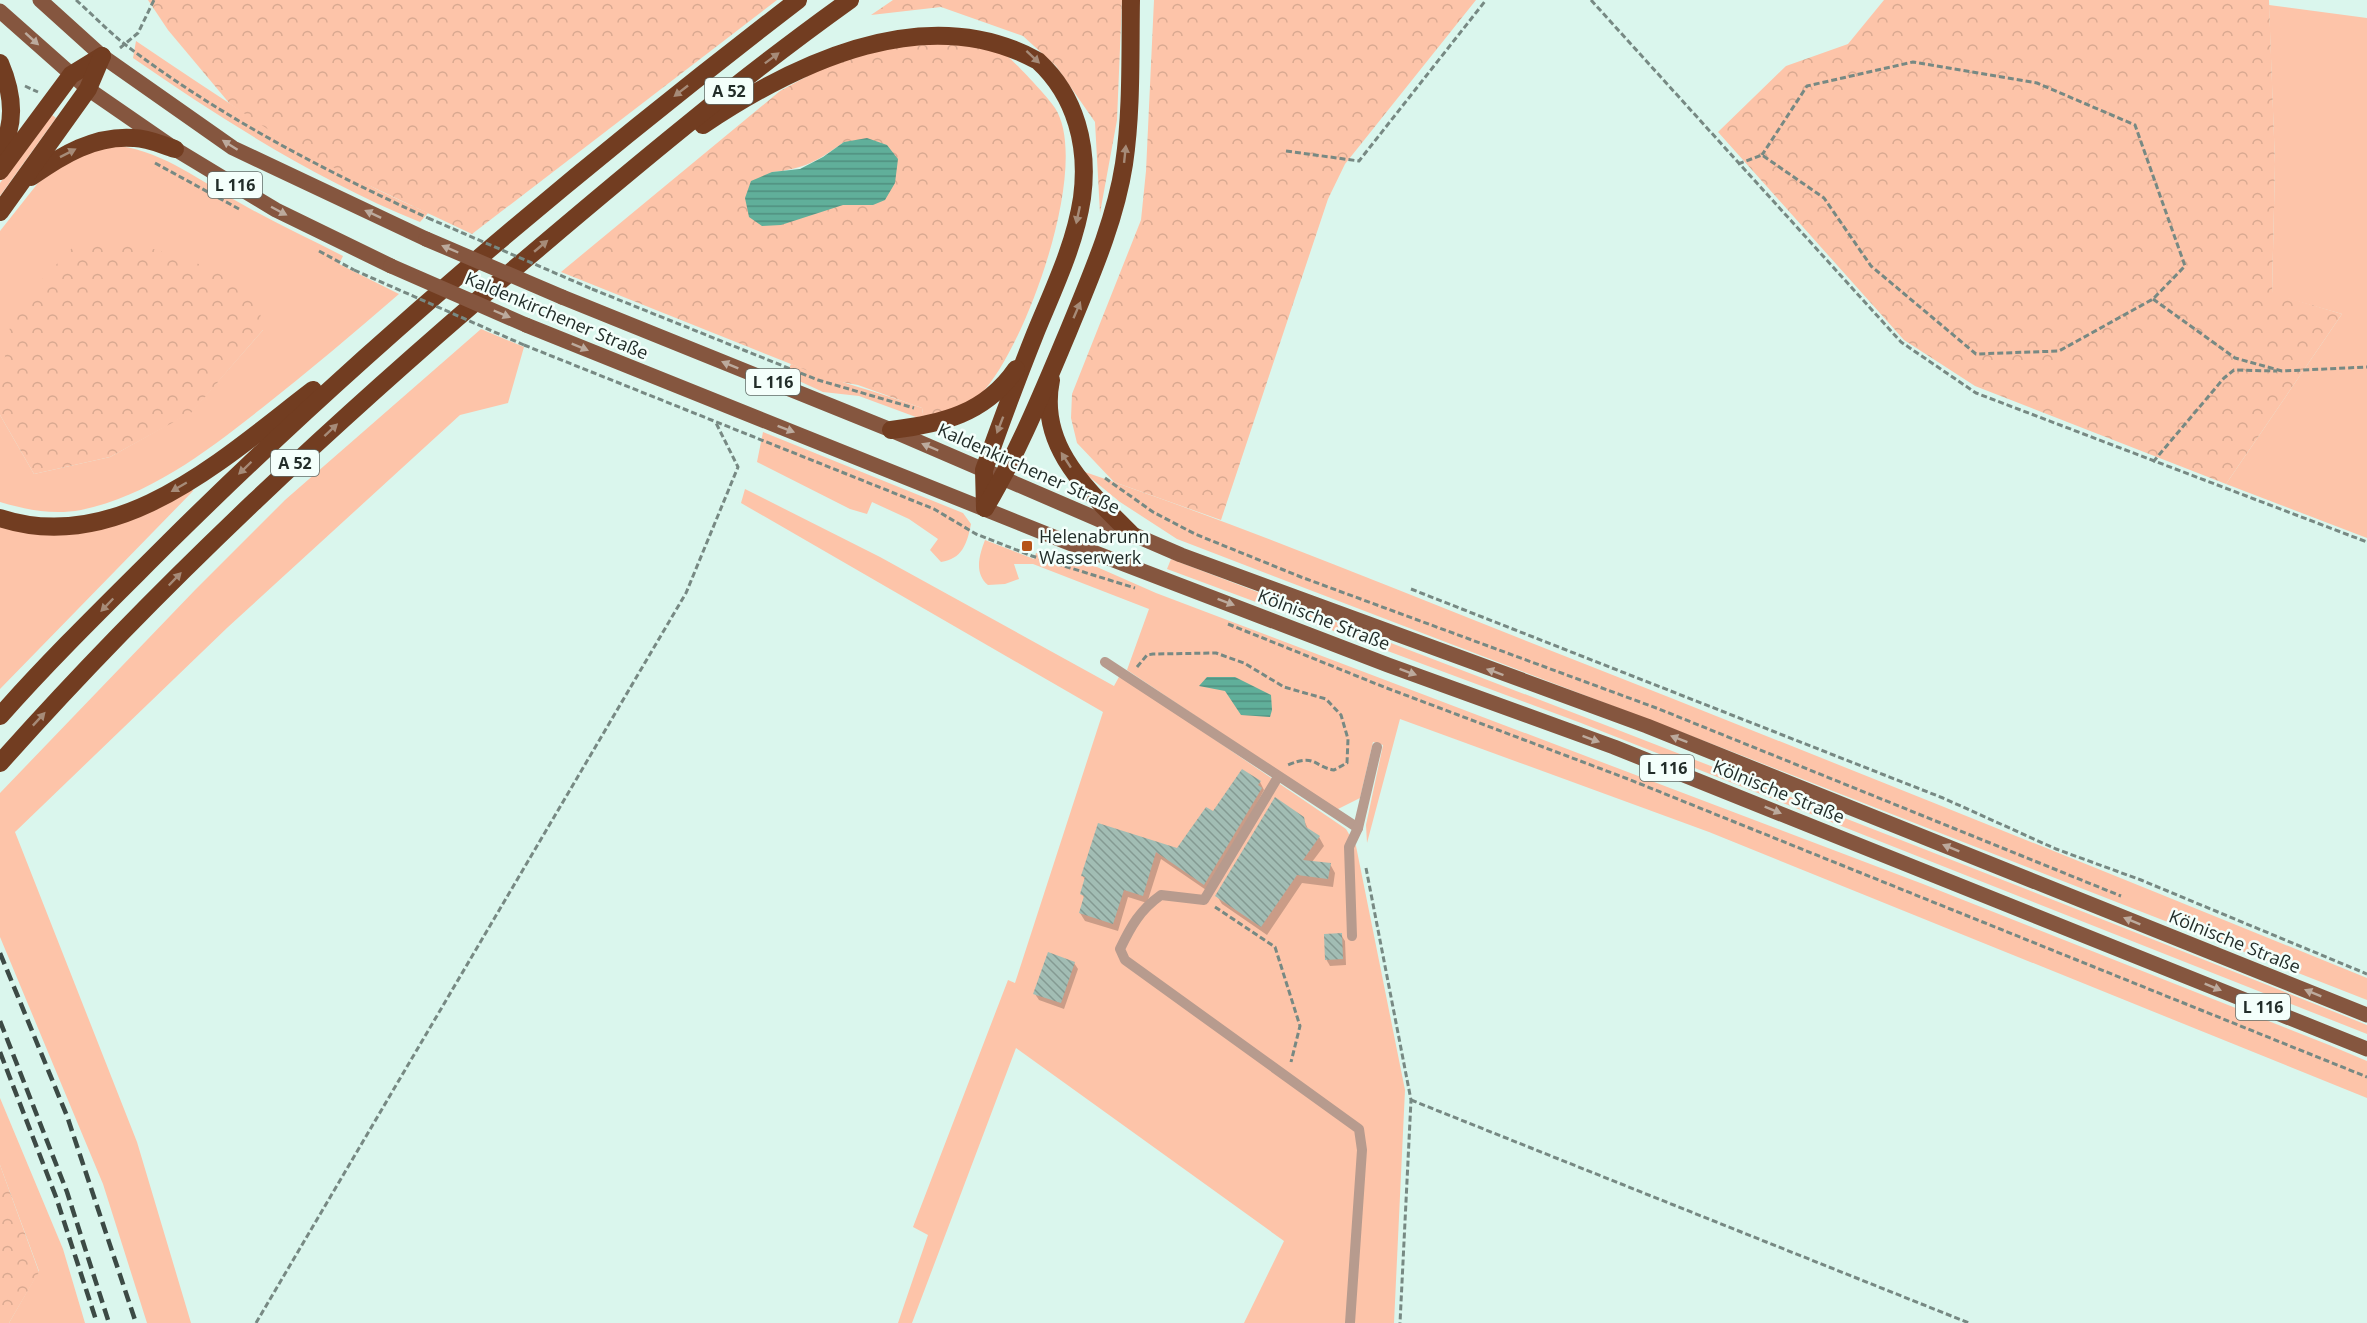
<svg xmlns="http://www.w3.org/2000/svg" width="2367" height="1323" font-family="'Open Sans',sans-serif">
  <defs>
    <pattern id="forest-crowns" width="20" height="18" patternUnits="userSpaceOnUse" patternTransform="scale(1.5)"><rect width="20" height="18" fill="#fdc4a9"/><path d="M2 6a3 3 0 1 1 6 0M12 15a3 3 0 1 1 6 0" fill="none" stroke="#d9a991"/></pattern>
    <pattern id="water-rules" width="6" height="5" patternUnits="userSpaceOnUse" patternTransform="scale(1.5)"><rect width="6" height="5" fill="#60af9a"/><path d="M0 2.5h6" fill="none" stroke="#4f8f7e"/></pattern>
    <pattern id="building-back-hatch" width="6" height="6" patternUnits="userSpaceOnUse" patternTransform="scale(1.5)"><rect width="6" height="6" fill="#a2bdb4"/><path d="M-1 5l2 2M0 0l6 6M5-1l2 2" fill="none" stroke="#849a92"/></pattern>
  </defs>
  <rect width="100%" height="100%" fill="#daf6ed"/>
  <g fill="#fdc4a9">
    <polygon points="2269,5 2367,18 2367,538 2226,484 2342,314 2272,294 2275,164"/>
    <path d="M 136,41 C 231,105 323,168 428,213 L 420,222 C 317,180 224,121 133,58 Z"/>
    <polygon points="51,114 56,118 0,196 0,183"/>
    <path d="M 120,146 C 166,153 200,181 240,203 C 273,222 308,238 343,256 L 339,264 L 399,294 C 354,333 309,371 262,408 C 207,451 151,495 81,510 C 53,515 27,510 0,502 L 0,415 L 34,474 L 110,457 L 192,411 L 263,330 L 0,385 L 0,231 L 38,183 L 60,166 L 86,150 Z"/>
    <polygon points="481,329 524,347 508,403 460,415 228,627 15,832 137,1142 191,1323 147,1323 103,1184 0,937 0,793 195,590 285,500"/>
    <path d="M 791,364 C 834,381 879,392 922,408 L 924,420 L 859,396 L 823,392 L 786,375 Z"/>
    <path d="M 763,432 L 963,513 L 971,524 C 967,544 962,559 941,562 L 930,550 L 938,539 L 909,519 L 872,502 L 867,514 L 850,509 L 757,462 Z"/>
    <path d="M 1082,471 C 1244,526 1402,592 1562,655 C 1831,761 2099,869 2367,978 L 2367,1000 L 1733,752 L 1177,539 L 1120,502 Z"/>
    <path d="M 190,487 L 193,491 L 0,689 L 0,525 C 70,552 127,514 190,487 Z"/>
    <polygon points="745,489 880,557 1114,686 1120,675 1346,829 1356,846 1405,1090 1394,1323 1244,1323 1284,1241 1016,1048 912,1323 898,1323 928,1235 913,1227 1008,980 1015,983 1103,712 741,503"/>
    <path d="M 985,540 L 1034,559 L 1036,553 L 1081,560 L 1156,593 L 1923,884 L 2329,1045 L 2367,1061 L 2367,1098 L 1709,832 L 1400,719 L 1367,843 L 1366,825 L 1383,745 L 1373,742 L 1360,798 L 1336,810 L 1127,670 L 1149,609 L 1033,564 L 1014,564 L 1019,579 L 1005,584 L 988,585 C 974,573 979,556 985,540 Z"/>
    <path d="M 1171,559 C 1571,711 1970,865 2367,1025 L 2367,1034 L 1581,723 L 1167,569 Z"/>
    <polygon points="0,1098 63,1249 85,1323 9,1323 39,1271 0,1165"/>
  </g>
  <g fill="url(#forest-crowns)" fill-rule="evenodd">
    <polygon points="148,0 777,0 472,234 349,176 290,144 230,104 168,30"/>
    <polygon points="893,0 1122,0 1117,120 1100,213 1095,122 1056,66 1023,36 941,7 871,15"/>
    <polygon points="1154,0 1476,0 1345,164 1328,199 1221,520 1114,482 1077,443 1071,418 1072,394 1141,220 1146,171"/>
    <polygon points="1884,0 2269,0 2275,164 2272,293 2342,314 2226,484 1975,386 1904,340 1718,132 1786,66 1848,44"/>
    <path d="M 936,34 C 951,38 994,47 1006,55 C 1016,63 1048,97 1055,108 C 1092,165 1025,349 981,394 C 966,409 943,413 924,420 L 922,408 L 858,385 L 831,380 L 561,272 L 780,91 L 865,45 ZM 844,142 L 873,205 L 843,204 L 814,213 L 772,172 C 804,169 818,161 844,142 Z"/>
    <polygon points="132,242 217,270 257,295 263,330 192,412 110,457 34,474 0,415 0,385 13,310 73,247"/>
    <polygon points="0,1165 39,1272 9,1323 0,1323"/>
  </g>
  <g fill="url(#water-rules)">
    <polygon points="867,138 887,145 898,159 895,183 885,200 873,205 843,205 781,225 762,226 749,217 745,198 751,181 772,172 800,169 823,157 844,142"/>
    <polygon points="1207,677 1235,677 1271,695 1272,710 1270,717 1241,715 1225,691 1199,686"/>
  </g>
  <g fill="#0003">
    <polygon points="1260,782 1264,790 1209,892 1161,859 1147,903 1128,897 1118,931 1085,921 1080,913 1085,899 1082,894 1085,881 1083,876 1099,825 1178,850 1213,814"/>
    <polygon points="1303,818 1309,831 1319,837 1324,846 1312,862 1330,864 1335,873 1333,887 1302,883 1267,935 1222,904 1217,896"/>
    <polygon points="1341,935 1345,941 1346,965 1330,966 1326,959"/>
    <polygon points="1074,963 1078,969 1064,1009 1039,1000 1035,994"/>
  </g>
  <g fill="url(#building-back-hatch)">
    <polygon points="1242,769 1261,781 1258,785 1262,788 1204,885 1156,852 1143,896 1124,890 1113,924 1079,913 1084,896 1080,894 1085,877 1081,876 1098,823 1177,848 1206,807 1213,811"/>
    <polygon points="1275,797 1304,817 1306,827 1320,836 1303,860 1331,863 1328,879 1297,875 1261,927 1215,896"/>
    <polygon points="1342,933 1343,959 1325,960 1324,934"/>
    <polygon points="1048,952 1075,962 1061,1003 1033,994"/>
  </g>
  <g fill="none" stroke-linecap="round" stroke-linejoin="round">
    <g stroke="#778983" stroke-width="3" stroke-dasharray="6 3" stroke-linecap="butt">
      <path d="M 76,0 C 93,15 109,32 127,46 C 219,116 323,170 428,218"/>
      <polyline points="1591,0 1901,342 1976,393 2367,542"/>
      <polyline points="120,48 138,33 154,0"/>
      <polyline points="25,86 38,92"/>
      <polyline points="1286,151 1359,161 1486,0"/>
      <polyline points="155,163 239,209"/>
      <polyline points="1738,164 1762,155 1824,198 1871,266 1976,354 2059,351 2153,299 2185,266 2135,125 2037,83 1913,62 1807,86 1762,155"/>
      <polyline points="319,251 354,270"/>
      <polyline points="592,289 818,380 914,408"/>
      <polyline points="2153,299 2235,358 2282,371 2367,367"/>
      <polyline points="524,345 934,509 976,534 1032,556 1135,588"/>
      <polyline points="2153,462 2224,378 2234,370 2277,371"/>
      <polyline points="1105,478 1153,512 1195,534 1301,577 1659,709 2121,896"/>
      <polyline points="1411,589 1943,798 2056,849 2141,880 2367,974"/>
      <polyline points="1228,624 1384,687 1628,779 2367,1077"/>
      <path d="M 1137,667 L 1147,655 L 1153,654 L 1216,653 L 1244,663 L 1284,687 L 1326,699 L 1341,715 L 1348,739 L 1347,763 L 1334,770 C 1314,767 1316,753 1288,765"/>
      <polyline points="1366,868 1411,1100 1400,1323"/>
      <polyline points="1215,907 1275,947 1300,1026 1291,1062"/>
      <polyline points="1411,1100 1969,1323"/>
      <polyline points="256,1323 686,593 738,467 716,423"/>
    </g>
    <g stroke="#b79b8e" stroke-width="10">
      <polyline points="1105,662 1358,828"/>
      <path d="M 1278,777 L 1204,900 L 1161,895 C 1140,910 1131,926 1120,949 L 1125,960 L 1359,1129 L 1362,1150 L 1350,1323"/>
      <polyline points="1352,936 1349,847 1358,828 1377,747"/>
    </g>
    <g stroke="#85563f" stroke-width="15">
      <polyline points="40,0 102,56 233,148 426,239"/>
      <polyline points="0,11 88,89 175,149 276,210 391,266"/>
      <polyline points="562,297 891,430 1181,555 1647,726 2367,1015"/>
      <polyline points="526,325 1064,541 1388,665 1614,747 2367,1049"/>
    </g>
    <g stroke="#723d21" stroke-width="18">
      <path d="M 0,63 C 12,91 17,123 0,151"/>
      <path d="M 703,125 C 800,60 928,0 1038,61 C 1076,96 1089,147 1082,198 C 1075,245 1053,290 1035,334 C 1017,379 1000,425 984,470 L 985,508"/>
      <polyline points="0,171 71,75 102,56"/>
      <path d="M 31,177 C 62,155 95,135 134,138 C 148,138 162,145 175,149"/>
      <polyline points="0,212 88,89 102,56"/>
      <path d="M 1051,380 C 1037,448 1090,492 1132,535"/>
      <path d="M 891,430 C 941,424 985,414 1016,369"/>
      <path d="M 985,508 C 1018,453 1043,391 1068,332 C 1090,278 1115,222 1124,164 C 1132,110 1130,54 1131,0"/>
      <path d="M 0,518 C 119,557 225,457 313,390"/>
      <path d="M 0,716 C 53,656 112,599 169,542 C 366,347 578,169 798,0"/>
      <path d="M 0,763 C 162,581 342,415 527,258 C 632,169 738,80 850,0"/>
    </g>
    <g stroke="#3c4a45" stroke-width="4.5" stroke-dasharray="12 6" stroke-linecap="butt">
      <polyline points="0,953 67,1116 136,1323"/>
      <polyline points="0,1021 67,1192 109,1323"/>
      <polyline points="0,1052 56,1197 97,1323"/>
    </g>
    <g stroke="#778983" stroke-width="3" stroke-dasharray="6 3" stroke-linecap="butt">
      <polyline points="428,218 592,289"/>
      <polyline points="354,270 524,345"/>
    </g>
    <g stroke="#85563f" stroke-width="15">
      <polyline points="426,239 562,297"/>
      <polyline points="391,266 526,325"/>
    </g>
  </g>
  <defs><path id="oneway-solid" d="M-6-.8H1V-3.2L6.5 0L1 3.2V.8H-6Z" transform="scale(1.5)"/></defs>
  <g fill="#bcaa9d">
    <use href="#oneway-solid" transform="translate(32 39) rotate(42)"/>
    <use href="#oneway-solid" transform="translate(230 145) rotate(-148)"/>
    <use href="#oneway-solid" transform="translate(279 211) rotate(28)"/>
    <use href="#oneway-solid" transform="translate(373 214) rotate(-155)"/>
    <use href="#oneway-solid" transform="translate(450 249) rotate(-157)"/>
    <use href="#oneway-solid" transform="translate(502 314) rotate(23)"/>
    <use href="#oneway-solid" transform="translate(580 347) rotate(22)"/>
    <use href="#oneway-solid" transform="translate(730 365) rotate(-158)"/>
    <use href="#oneway-solid" transform="translate(786 429) rotate(21)"/>
    <use href="#oneway-solid" transform="translate(930 447) rotate(-157)"/>
    <use href="#oneway-solid" transform="translate(1226 602) rotate(21)"/>
    <use href="#oneway-solid" transform="translate(1408 672) rotate(20)"/>
    <use href="#oneway-solid" transform="translate(1495 672) rotate(-160)"/>
    <use href="#oneway-solid" transform="translate(1591 739) rotate(20)"/>
    <use href="#oneway-solid" transform="translate(1679 739) rotate(-159)"/>
    <use href="#oneway-solid" transform="translate(1773 810) rotate(22)"/>
    <use href="#oneway-solid" transform="translate(1951 848) rotate(-158)"/>
    <use href="#oneway-solid" transform="translate(2132 921) rotate(-158)"/>
    <use href="#oneway-solid" transform="translate(2213 987) rotate(22)"/>
    <use href="#oneway-solid" transform="translate(2313 993) rotate(-158)"/>
  </g>
  <g fill="#a68b78">
    <use href="#oneway-solid" transform="translate(1033 57) rotate(43)"/>
    <use href="#oneway-solid" transform="translate(772 58) rotate(-37)"/>
    <use href="#oneway-solid" transform="translate(681 91) rotate(142)"/>
    <use href="#oneway-solid" transform="translate(68 153) rotate(-27)"/>
    <use href="#oneway-solid" transform="translate(1125 154) rotate(-84)"/>
    <use href="#oneway-solid" transform="translate(1078 215) rotate(102)"/>
    <use href="#oneway-solid" transform="translate(541 246) rotate(-40)"/>
    <use href="#oneway-solid" transform="translate(1077 310) rotate(-67)"/>
    <use href="#oneway-solid" transform="translate(1000 425) rotate(111)"/>
    <use href="#oneway-solid" transform="translate(331 430) rotate(-43)"/>
    <use href="#oneway-solid" transform="translate(1066 460) rotate(-123)"/>
    <use href="#oneway-solid" transform="translate(245 468) rotate(136)"/>
    <use href="#oneway-solid" transform="translate(179 487) rotate(150)"/>
    <use href="#oneway-solid" transform="translate(175 579) rotate(-46)"/>
    <use href="#oneway-solid" transform="translate(107 605) rotate(134)"/>
    <use href="#oneway-solid" transform="translate(39 719) rotate(-47)"/>
  </g>
  <rect fill="#b65418" stroke="#f4fffb" stroke-width="2" x="1021" y="540" width="12" height="12" rx="3"/>
  <g text-anchor="middle" dominant-baseline="central" stroke-width="5" stroke-linejoin="round" paint-order="stroke">
    <g fill="#f4fffb" stroke="#616c68" stroke-width="1.5">
      <rect x="705" y="78" width="48" height="26" rx="4.5"/>
      <rect x="208" y="172" width="54" height="26" rx="4.5"/>
      <rect x="746" y="369" width="54" height="26" rx="4.5"/>
      <rect x="271" y="450" width="48" height="26" rx="4.5"/>
      <rect x="1640" y="755" width="54" height="26" rx="4.5"/>
      <rect x="2236" y="994" width="54" height="26" rx="4.5"/>
    </g>
    <g font-size="16" font-weight="bold" fill="#222d29">
      <text x="729" y="91">A 52</text>
      <text x="235" y="185">L 116</text>
      <text x="773" y="382">L 116</text>
      <text x="295" y="463">A 52</text>
      <text x="1667" y="768">L 116</text>
      <text x="2263" y="1007">L 116</text>
    </g>
    <g font-size="18" fill="#222d29" stroke="#f4fffb">
      <text transform="translate(557 315) rotate(23)">Kaldenkirchener Straße</text>
      <text transform="translate(1029 468) rotate(24)">Kaldenkirchener Straße</text>
      <text transform="translate(1324 619) rotate(21)">Kölnische Straße</text>
      <text transform="translate(1779 791) rotate(22)">Kölnische Straße</text>
      <text transform="translate(2235 941) rotate(22)">Kölnische Straße</text>
    </g>
    <g font-size="18" fill="#222d29" stroke="#f4fffb" text-anchor="start">
      <text x="1039" y="536">Helenabrunn<tspan x="1039" dy="21">Wasserwerk</tspan></text>
    </g>
  </g>
</svg>
